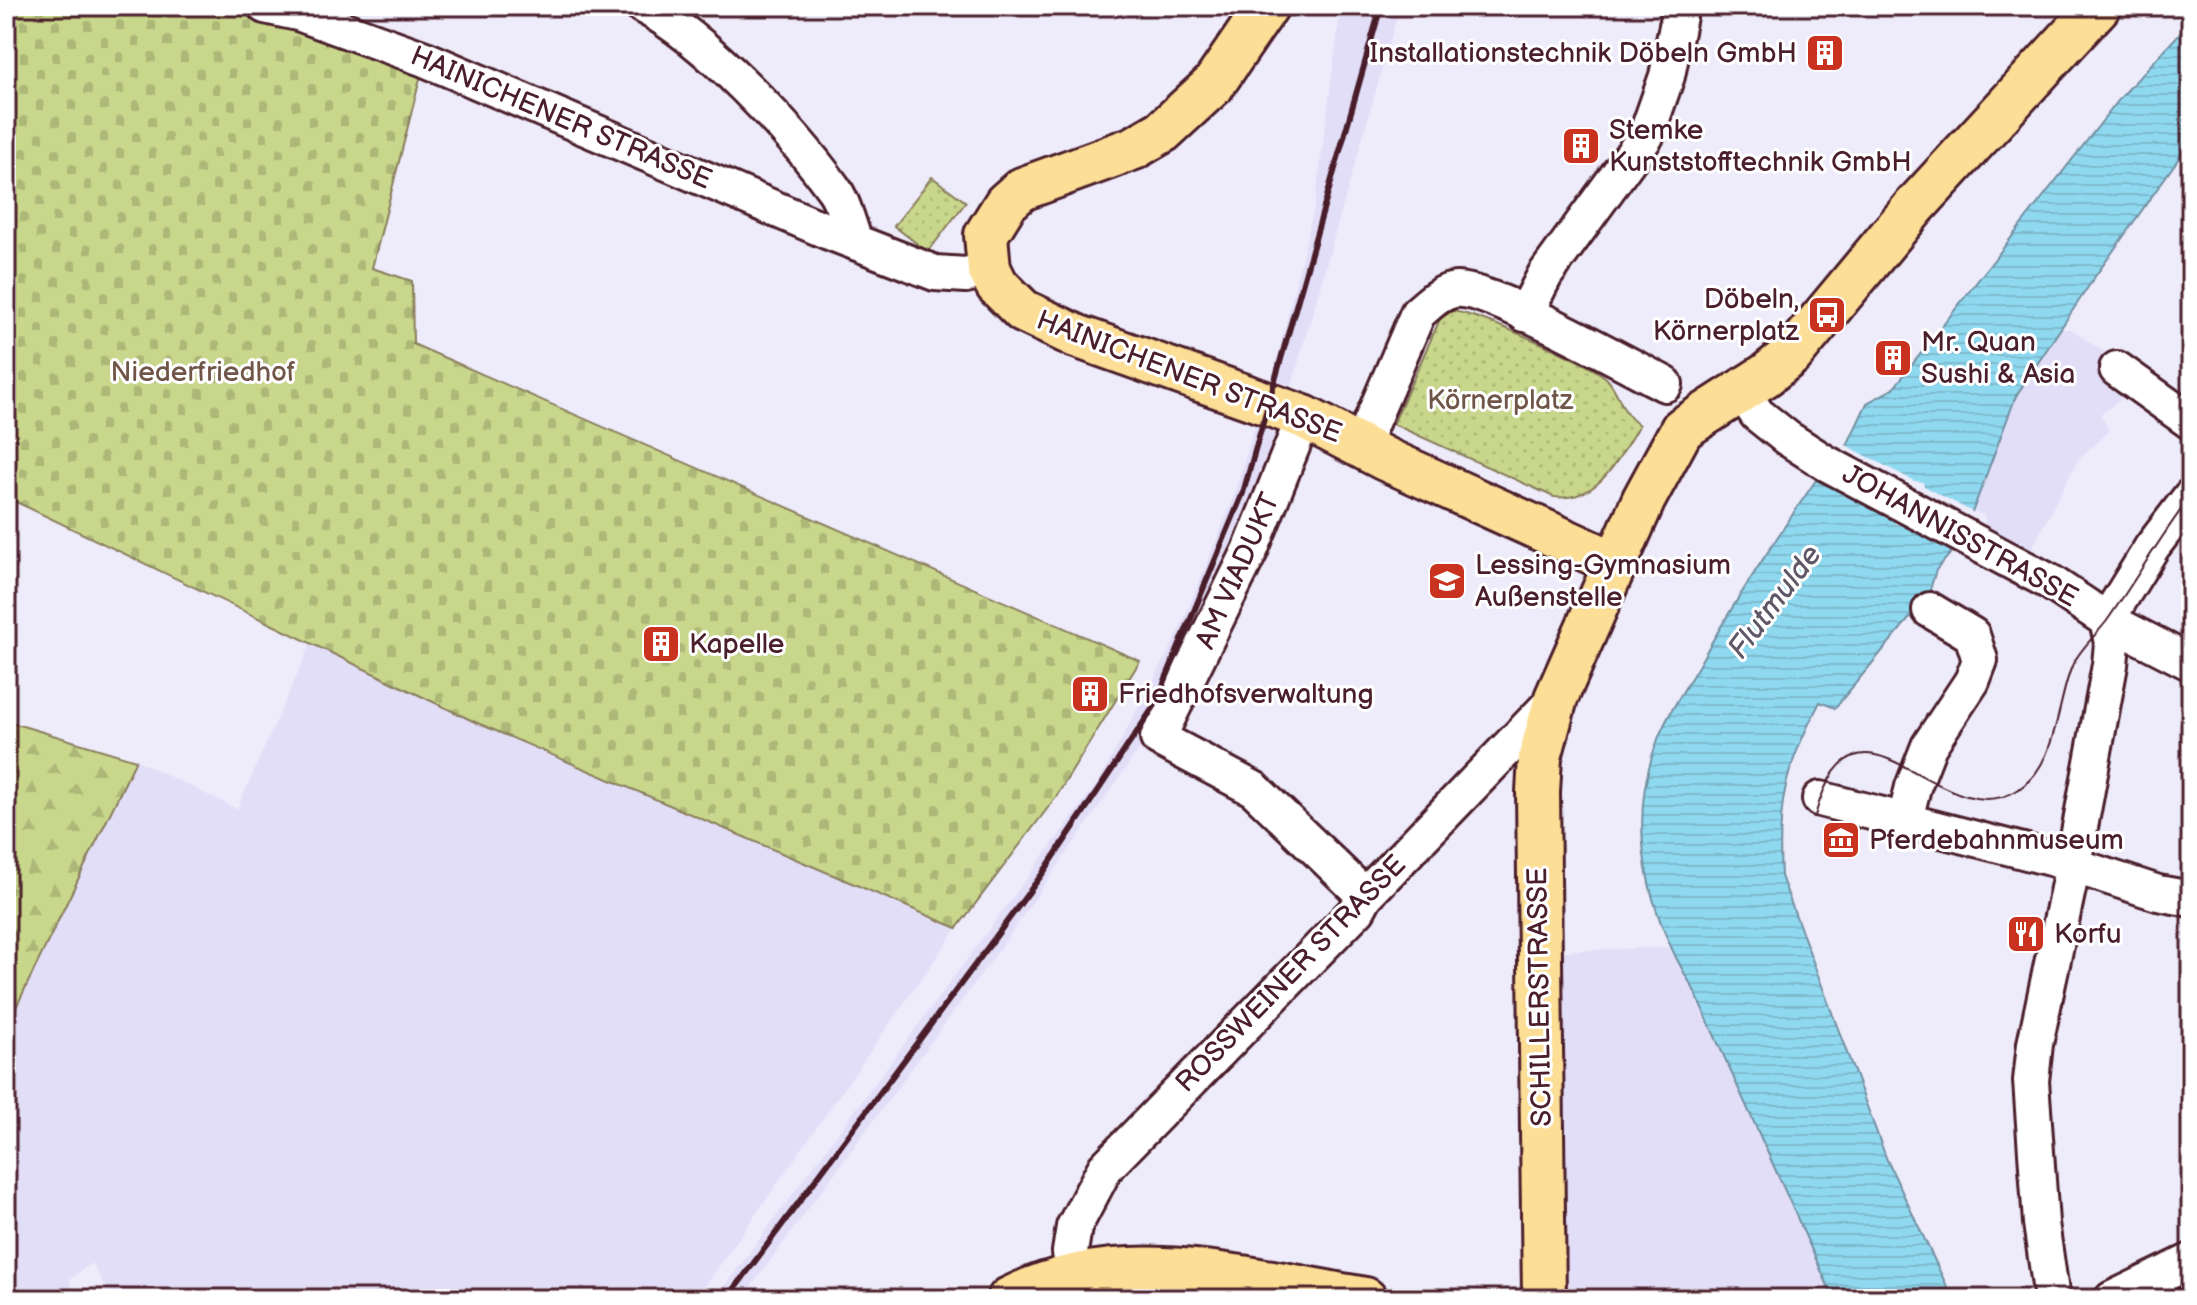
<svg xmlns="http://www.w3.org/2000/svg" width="2197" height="1305" font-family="'Balsamiq Sans',sans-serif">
  <defs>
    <pattern id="forest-firs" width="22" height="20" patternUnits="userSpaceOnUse" patternTransform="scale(2)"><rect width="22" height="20" fill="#c8d78b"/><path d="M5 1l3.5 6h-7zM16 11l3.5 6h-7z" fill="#adb878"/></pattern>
    <pattern id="cemetery-stones" width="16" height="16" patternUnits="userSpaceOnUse" patternTransform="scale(2)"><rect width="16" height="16" fill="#c8d78b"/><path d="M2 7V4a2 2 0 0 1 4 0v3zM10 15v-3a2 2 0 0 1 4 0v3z" fill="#adb878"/></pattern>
    <pattern id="park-dots" width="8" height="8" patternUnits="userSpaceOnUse" patternTransform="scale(2)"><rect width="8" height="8" fill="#c8d78b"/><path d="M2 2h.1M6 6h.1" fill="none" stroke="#adb878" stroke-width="1.8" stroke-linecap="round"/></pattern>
    <pattern id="water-rules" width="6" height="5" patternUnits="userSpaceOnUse" patternTransform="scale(2)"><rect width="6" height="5" fill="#8fd9f0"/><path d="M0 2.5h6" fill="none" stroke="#7dbace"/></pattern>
  </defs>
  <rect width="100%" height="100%" fill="#eeecfb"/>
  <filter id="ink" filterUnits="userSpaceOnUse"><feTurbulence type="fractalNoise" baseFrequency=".0125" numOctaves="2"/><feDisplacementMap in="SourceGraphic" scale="16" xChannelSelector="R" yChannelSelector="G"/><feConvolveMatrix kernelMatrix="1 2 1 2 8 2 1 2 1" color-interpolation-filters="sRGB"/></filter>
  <g filter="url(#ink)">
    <g fill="#e2def8">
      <polygon points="1341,6 1400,6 1292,385 1272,380 1315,204"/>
      <polygon points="2059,329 2071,329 2121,364 2108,380 2123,397 2100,415 2109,430 2078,460 2030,552 1986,528 1984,516 1974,510 2016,396"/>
      <polygon points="1258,416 1283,423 1257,499 1144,742 1005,942 742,1299 715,1299 1099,781 1176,638 1231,505"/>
      <polygon points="311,643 475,722 957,928 696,1299 111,1299 92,1263 69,1280 78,1299 6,1299 6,1028 136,760 237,809"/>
      <polygon points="1668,947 1693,988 1834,1299 1564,1299 1564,951"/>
    </g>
    <polygon fill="url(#forest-firs)" stroke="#897b5b" stroke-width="2" points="6,721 136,760 6,1028"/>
    <polygon fill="url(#cemetery-stones)" stroke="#897b5b" stroke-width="2" points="6,6 265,6 425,59 372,268 412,281 413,344 1140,661 1056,797 957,928 475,722 6,497"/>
    <g fill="url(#park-dots)" stroke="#897b5b" stroke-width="2">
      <polygon points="932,177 966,202 928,252 894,226"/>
      <path d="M 1451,311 C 1472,311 1595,364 1608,380 C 1621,396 1621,413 1639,425 C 1618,458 1600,502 1554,497 L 1393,424 L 1440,319 Z"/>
    </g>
    <path fill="url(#water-rules)" stroke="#738fa1" stroke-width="2" d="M 2191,21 L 2191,141 L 2094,278 L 2016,396 L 1973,510 L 1957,546 L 1936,570 L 1928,596 L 1835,708 L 1820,702 C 1785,768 1777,801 1781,876 L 1887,1160 L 1953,1299 L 1834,1299 L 1693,988 C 1647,913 1625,824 1658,739 C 1669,710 1690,682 1705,654 C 1739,594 1777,537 1816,480 L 1828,486 L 1867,403 L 1893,389 L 2122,96 Z"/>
    <polygon fill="#eeecfb" points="1844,444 1914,481 1923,482 1924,486 1976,514 1957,553 1904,525 1895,524 1894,520 1817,479 1826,481"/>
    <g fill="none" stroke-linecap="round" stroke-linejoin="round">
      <g stroke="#4a1f2b" stroke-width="40">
        <g id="minor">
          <polyline points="265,6 298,13 425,59 829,232 935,273 966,275 989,269"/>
          <path d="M 643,6 C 705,38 792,131 833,188 C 843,201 848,223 854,239"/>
          <polyline points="1525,314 1545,275 1646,136 1667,76 1681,6"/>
          <polyline points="2117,369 2191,422"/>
          <polyline points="1742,391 1757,414 1787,438 1826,463 2050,582 2107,620 2191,663"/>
          <polyline points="1304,417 1250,551 1158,738 1254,789 1365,896"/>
          <path d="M 1361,446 L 1418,313 C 1429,304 1440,292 1455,290 C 1487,286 1628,365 1665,384"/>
          <polyline points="2107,620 2152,547 2191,496"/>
          <polyline points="1820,799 2054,859 2158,893 2191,899"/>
          <polyline points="1905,820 1913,787 1929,746 1972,681 1980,660 1972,635 1930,610"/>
          <polyline points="1073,1273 1070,1252 1074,1227 1105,1168 1358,909 1365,896 1556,698"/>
          <polyline points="2052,1299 2041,1223 2031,1081 2035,1044 2073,865 2110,665 2112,643 2107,620"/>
          <polyline points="2112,1299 2191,1261"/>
        </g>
      </g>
      <g stroke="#4a1f2b" stroke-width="48">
        <g id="major">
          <polyline points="1267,6 1213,85 1163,131 1134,148 1022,189 1006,203 986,235 989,269 997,285 1023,311 1076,336 1304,417 1385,459 1615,563"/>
          <path d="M 1009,1299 C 1121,1242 1246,1279 1365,1299"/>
          <polyline points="1544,1299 1538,792 1540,757 1556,698 1644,499 1682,429 1766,375 1792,354 1915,206 2099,6"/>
        </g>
      </g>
      <use href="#minor" stroke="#fff" stroke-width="34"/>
      <use href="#major" stroke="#fcde96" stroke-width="42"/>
      <path stroke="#4a1f2b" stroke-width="2" d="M 1815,816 C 1855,669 1940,836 2016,791 C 2057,767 2056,705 2072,666 C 2079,650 2095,636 2106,622 C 2135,581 2160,537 2191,496"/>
      <polyline stroke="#4a1f2b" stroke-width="6" points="727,1299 1043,873 1155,705 1243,493 1381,6"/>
    </g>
  </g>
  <defs>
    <g id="building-square" transform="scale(2)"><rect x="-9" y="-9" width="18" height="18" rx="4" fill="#c8321e" stroke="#fff"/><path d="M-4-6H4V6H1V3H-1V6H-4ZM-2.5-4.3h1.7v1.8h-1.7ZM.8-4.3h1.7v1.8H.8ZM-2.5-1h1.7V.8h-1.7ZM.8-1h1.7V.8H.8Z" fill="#fff"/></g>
    <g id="bus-square" transform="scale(2)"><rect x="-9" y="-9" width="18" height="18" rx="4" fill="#c8321e" stroke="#fff"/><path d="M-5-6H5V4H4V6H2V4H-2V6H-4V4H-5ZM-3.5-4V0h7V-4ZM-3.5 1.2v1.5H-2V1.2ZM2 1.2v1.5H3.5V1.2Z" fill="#fff"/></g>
    <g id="school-square" transform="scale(2)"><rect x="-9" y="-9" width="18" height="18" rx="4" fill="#c8321e" stroke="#fff"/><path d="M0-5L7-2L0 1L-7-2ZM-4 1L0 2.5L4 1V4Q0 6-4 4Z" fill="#fff"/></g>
    <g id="museum-square" transform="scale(2)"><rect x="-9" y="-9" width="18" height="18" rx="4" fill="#c8321e" stroke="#fff"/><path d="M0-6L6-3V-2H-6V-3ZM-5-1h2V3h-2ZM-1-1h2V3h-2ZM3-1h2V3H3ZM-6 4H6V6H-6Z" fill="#fff"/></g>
    <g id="restaurant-square" transform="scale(2)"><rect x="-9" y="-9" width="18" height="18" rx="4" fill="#c8321e" stroke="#fff"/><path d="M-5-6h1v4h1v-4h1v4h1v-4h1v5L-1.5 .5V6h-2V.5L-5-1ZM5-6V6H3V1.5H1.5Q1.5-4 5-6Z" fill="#fff"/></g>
  </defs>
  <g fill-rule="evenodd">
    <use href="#building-square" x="1825" y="53"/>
    <use href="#building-square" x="1581" y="146"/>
    <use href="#bus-square" x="1827" y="315"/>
    <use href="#building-square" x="1893" y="358"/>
    <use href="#school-square" x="1447" y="581"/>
    <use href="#building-square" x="661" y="644"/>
    <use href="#building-square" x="1090" y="694"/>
    <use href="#museum-square" x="1841" y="840"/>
    <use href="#restaurant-square" x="2026" y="934"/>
  </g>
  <g text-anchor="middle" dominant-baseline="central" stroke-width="6" stroke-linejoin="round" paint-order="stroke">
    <g font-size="28" fill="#4a1f2b" stroke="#fff" text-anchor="start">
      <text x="1797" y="53" text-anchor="end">Installationstechnik Döbeln GmbH</text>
      <text x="1609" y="130">Stemke<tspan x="1609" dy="32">Kunststofftechnik GmbH</tspan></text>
      <text x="1799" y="299" text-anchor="end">Döbeln,<tspan x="1799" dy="32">Körnerplatz</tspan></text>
      <text x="1921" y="342">Mr. Quan<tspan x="1921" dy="32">Sushi &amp; Asia</tspan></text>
      <text x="1475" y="565">Lessing-Gymnasium<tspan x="1475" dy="32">Außenstelle</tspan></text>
      <text x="689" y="644">Kapelle</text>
      <text x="1118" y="694">Friedhofsverwaltung</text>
      <text x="1869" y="840">Pferdebahnmuseum</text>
      <text x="2054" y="934">Korfu</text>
    </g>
    <g font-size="28" fill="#4a1f2b" stroke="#fff">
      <text transform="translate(561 118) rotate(23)">HAINICHENER STRASSE</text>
      <text transform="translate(1189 377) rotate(21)">HAINICHENER STRASSE</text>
      <text transform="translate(1960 536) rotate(29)">JOHANNISSTRASSE</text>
      <text transform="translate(1238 571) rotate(-66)">AM VIADUKT</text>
      <text transform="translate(1291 974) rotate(-46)">ROSSWEINER STRASSE</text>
      <text transform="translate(1540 997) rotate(-91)">SCHILLERSTRASSE</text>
    </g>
    <g font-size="28" fill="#705648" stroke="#fff">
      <text x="203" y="372">Niederfriedhof</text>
      <text x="1500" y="400">Körnerplatz</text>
    </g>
    <g font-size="30" font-style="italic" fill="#5f5766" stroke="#fff">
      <text transform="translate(1775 602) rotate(-53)">Flutmulde</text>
    </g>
  </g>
  <rect width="2197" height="1305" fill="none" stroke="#fff" stroke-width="32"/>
  <rect x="16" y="16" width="2165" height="1273" fill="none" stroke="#4a1f2b" stroke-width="3" filter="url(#ink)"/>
</svg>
